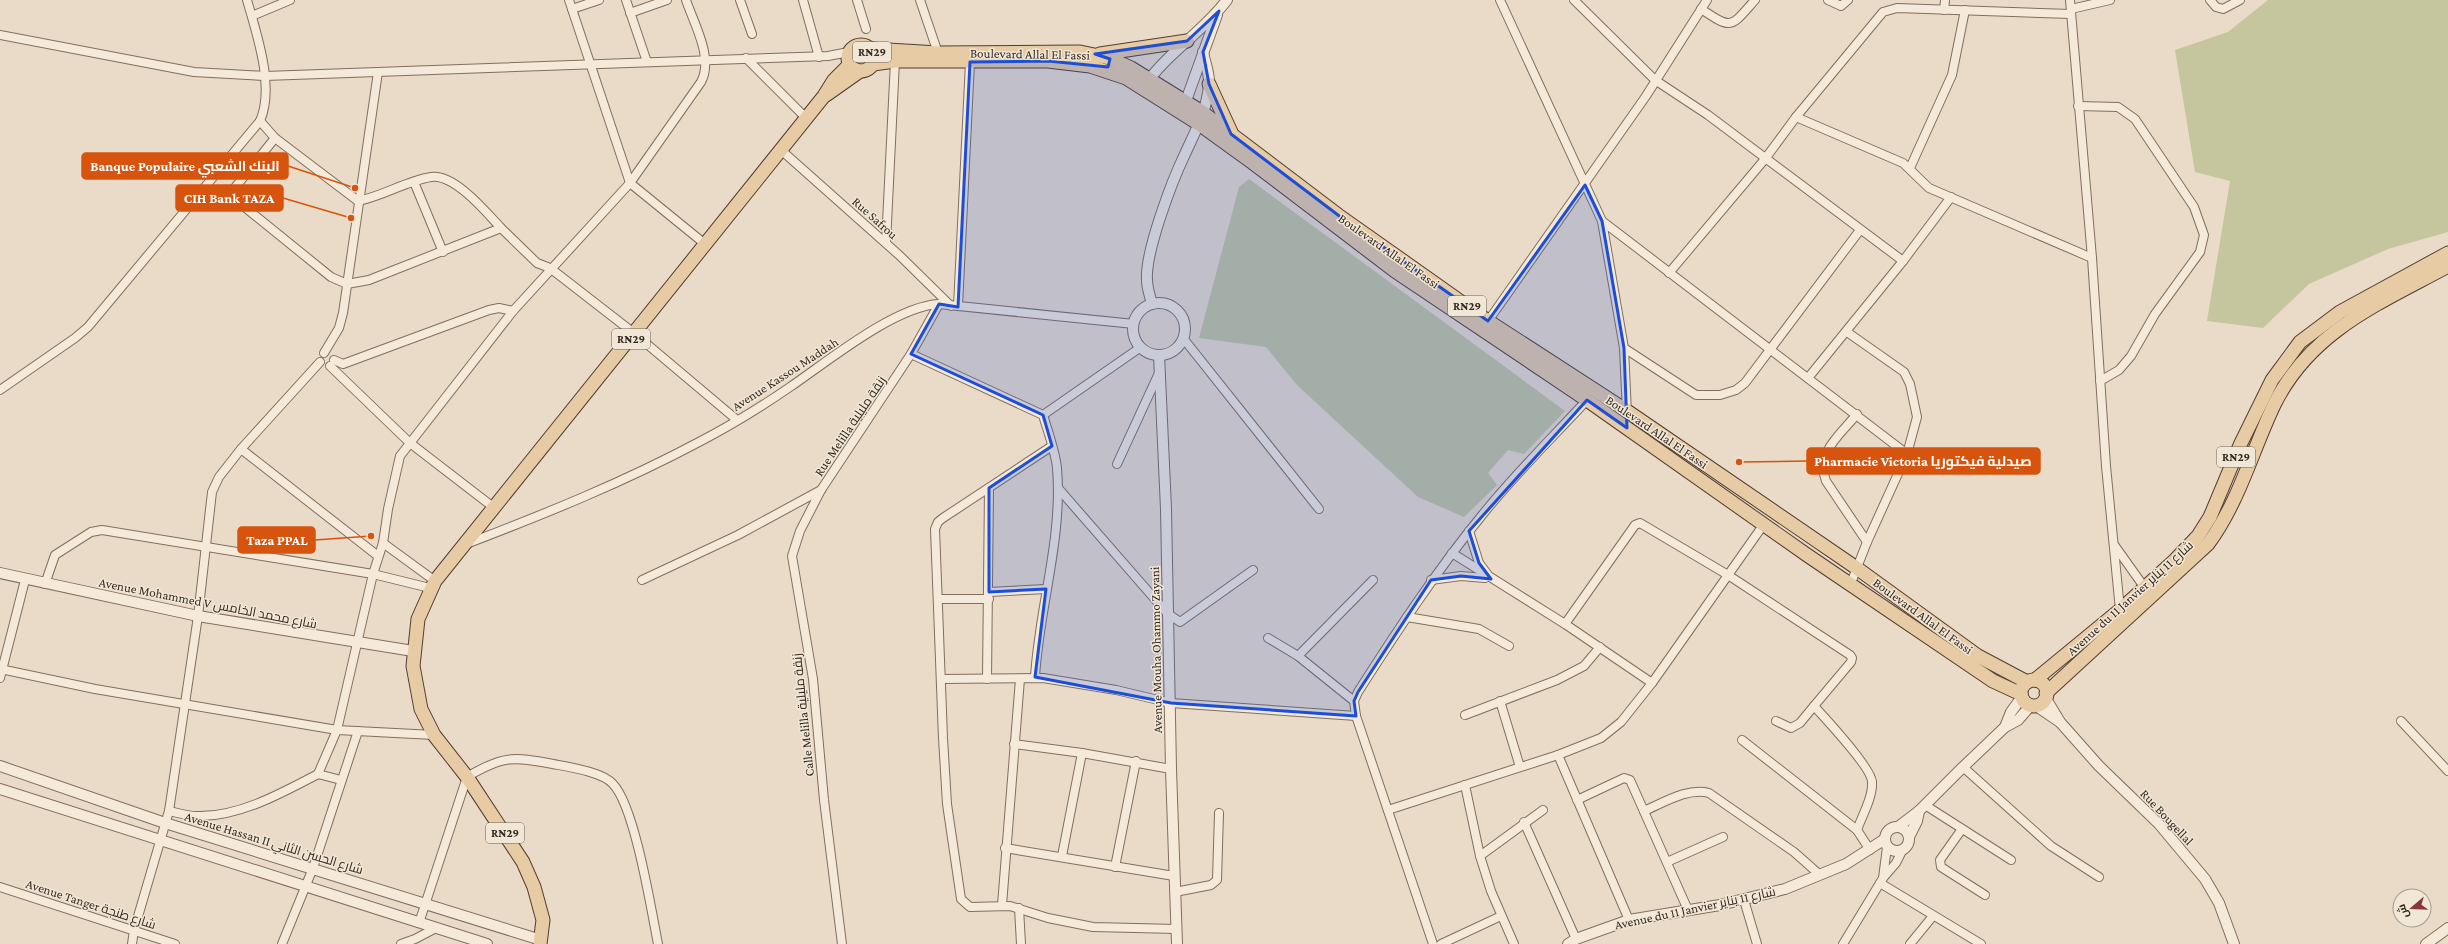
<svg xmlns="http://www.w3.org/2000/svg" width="2448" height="944" font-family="'Crimson Pro',Cairo,serif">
  <rect width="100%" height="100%" fill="#e9dbc7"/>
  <g fill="#c5c69d">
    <polygon points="2268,0 2448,0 2448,232 2388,249 2309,284 2263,328 2207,321 2230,181 2195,172 2175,50 2228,32"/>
    <polygon points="1249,179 1565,411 1524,454 1508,450 1488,473 1497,485 1464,517 1418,497 1297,385 1266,347 1199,338 1239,187"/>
  </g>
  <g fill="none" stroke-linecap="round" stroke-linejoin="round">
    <g stroke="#826e5f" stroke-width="10">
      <g id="minor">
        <polyline points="569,0 630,183 705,244"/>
        <polyline points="626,0 647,62"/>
        <polyline points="740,0 752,34"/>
        <polyline points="803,0 819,57"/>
        <polyline points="857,0 866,29"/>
        <polyline points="920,0 938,53"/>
        <polyline points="1500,0 1602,221 1624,348 1627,414"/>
        <polyline points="1574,0 1655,80 1708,115 1903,261"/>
        <polyline points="1828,0 1841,6 1848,0"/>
        <polyline points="2070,0 2092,258 2106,466 2120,610"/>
        <polyline points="2210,0 2216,7 2223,9 2240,0"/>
        <polyline points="572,9 599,0"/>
        <path d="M 1701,9 C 1733,30 1730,28 1755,0"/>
        <polyline points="2071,9 2110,0"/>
        <polyline points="1944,10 1945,0"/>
        <polyline points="630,13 667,0"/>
        <polyline points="252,16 290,0"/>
        <polyline points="0,35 194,72 265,76 828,56 849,52"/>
        <polyline points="746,58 806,118"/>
        <polyline points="2078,106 2118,107 2135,119 2194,207 2204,235 2200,252 2155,314 2131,356 2119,370 2100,381"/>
        <polyline points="1796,117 1903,163 1929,188 2092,258"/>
        <path d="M 260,121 L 275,138 L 358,201 C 383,196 406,181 431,177 C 454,173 487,213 501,228"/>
        <polyline points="275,138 233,190 231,196 331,277 347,284 369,280 501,228 537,263 550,268 635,334 737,420"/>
        <polyline points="781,150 899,255 951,306"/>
        <polyline points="1910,168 1952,75 1965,10"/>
        <polyline points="414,182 443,252"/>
        <polyline points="1602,221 1907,454"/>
        <polyline points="886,243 895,61"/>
        <polyline points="1669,273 1765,159 1796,117 1883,12 1897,8 2071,14"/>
        <polyline points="958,306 970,62"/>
        <polyline points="1486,324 1646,96 1707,0"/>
        <polyline points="1847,332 1904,372 1910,384 1917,417 1907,454 1867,542 1851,583"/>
        <polyline points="1183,338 1319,509"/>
        <polyline points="1624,348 1696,395 1720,395 1736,390 1745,383 1860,230"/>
        <polyline points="324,353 339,328 343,313 378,72"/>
        <path d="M 911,354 L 1043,415 C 1048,432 1055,450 1057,468 C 1063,538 1039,608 1035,677"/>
        <polyline points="334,360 343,364 489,310 499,308 513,311"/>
        <polyline points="330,366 410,443 493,507"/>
        <polyline points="1808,378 1903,261 1951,197"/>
        <path d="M 0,390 L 75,338 L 88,327 L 260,121 C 275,87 257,35 247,0"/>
        <path d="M 1857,414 C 1840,435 1815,453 1826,481 L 1867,542"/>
        <polyline points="1043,415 1141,347"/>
        <polyline points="1052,446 943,518 938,522 935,529 943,738 947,804 961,899 970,907 1010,906 1048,918 1093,927 1177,929"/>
        <polyline points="241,449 378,556"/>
        <polyline points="1117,464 1159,373"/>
        <polyline points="1058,488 1167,613 1180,622 1253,570"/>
        <polyline points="821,490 800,531 792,556 813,679 824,800 842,944"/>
        <polyline points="1469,531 1479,563 1488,575"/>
        <polyline points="383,543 435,581"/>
        <path d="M 466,544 C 545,514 624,482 699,442 C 730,426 761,407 790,387 C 827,362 895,306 939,304 L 1134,324"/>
        <polyline points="2115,546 2147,591"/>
        <polyline points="642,580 738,535 821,490 911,354 939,304"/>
        <polyline points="1431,580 1461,576 1485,578"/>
        <polyline points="45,584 55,555 91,532 102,530 373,574 430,588"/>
        <polyline points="989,592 1046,589"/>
        <polyline points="938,599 989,599"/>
        <polyline points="1407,617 1479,629 1509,646"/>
        <path d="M 1565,624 L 1635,525 L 1640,523 L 1728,575 L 1850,655 L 1852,658 L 1851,662 L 1814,706 C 1826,719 1872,769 1872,782 C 1873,797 1862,816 1857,830 L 1870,850"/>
        <polyline points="1268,638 1298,656 1354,701"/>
        <polyline points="1298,656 1373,580"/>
        <polyline points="0,669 95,689 337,730 434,735"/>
        <polyline points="0,678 25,580"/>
        <polyline points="942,679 1043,678 1116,690 1171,703 1356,716"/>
        <polyline points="987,679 989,488"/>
        <polyline points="1652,683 1764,524"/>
        <polyline points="1500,701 1520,767"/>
        <polyline points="1465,715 1557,680 1584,666 1600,647"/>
        <polyline points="1776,721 1791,728 1800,723 1814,706"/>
        <polyline points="2401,721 2448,771"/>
        <polyline points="1742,740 1857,830"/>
        <polyline points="1014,744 1082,753 1171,769"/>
        <polyline points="1558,755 1629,920"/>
        <polyline points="1963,767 2051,846 2099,877"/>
        <path d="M 318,774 L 337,730 L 373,574 L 383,543 L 388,509 L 400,456 L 513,311 L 630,183 L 701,82 C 714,58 694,24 686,0"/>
        <polyline points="318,774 341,780"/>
        <polyline points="1465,785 1480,856 1491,891 1514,944"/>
        <polyline points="1577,800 1624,778 1630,780 1688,910"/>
        <polyline points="1925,805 2011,860"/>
        <polyline points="1388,810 1558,755 1601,738 1621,722 1652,683 1565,624 1452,553"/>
        <path d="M 169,811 C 178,813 188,816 196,816 C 237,818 282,793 318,774"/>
        <path d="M 1644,811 C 1663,803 1688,787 1709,793 L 1794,852 L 1820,875"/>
        <polyline points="1524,822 1576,939"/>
        <polyline points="1962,829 1940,860 1941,867 1985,895"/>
        <polyline points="1005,848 1174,876"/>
        <polyline points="1062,856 1082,753"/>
        <polyline points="1480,856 1543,810"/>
        <polyline points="1667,862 1723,837"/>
        <polyline points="1115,867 1136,761"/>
        <polyline points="1883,878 1887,847"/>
        <polyline points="1880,883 1981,944"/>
        <polyline points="0,887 175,944"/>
        <polyline points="1175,892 1211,885 1217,880 1219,813"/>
        <polyline points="1744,900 1757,944"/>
        <polyline points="1002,905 1020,679"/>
        <polyline points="1019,908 1021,944"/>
        <path d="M 419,923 L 467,777 C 502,756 513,756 553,764 C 569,767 603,772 613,784 C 635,807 651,909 658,944"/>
        <polyline points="132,944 134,930 169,811 198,616 212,492 219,477 241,449 320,362"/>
        <polyline points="282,944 313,868 358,731"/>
        <polyline points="401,944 415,939 434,929"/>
        <path d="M 1433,944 L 1356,716 L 1354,701 L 1358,692 C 1397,631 1437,570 1483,514 C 1515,474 1552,438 1587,400"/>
        <polyline points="1441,944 1501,916"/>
        <polyline points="1843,944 1883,878 1896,863 1902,851"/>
        <polyline points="1910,944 1933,916"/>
      </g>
    </g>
    <g stroke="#826e5f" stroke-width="12">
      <g id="tertiary">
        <path d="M 1145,85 C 1168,52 1203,32 1227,0"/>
        <polyline points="1183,109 1217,15"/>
        <circle cx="1159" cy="329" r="26"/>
        <path d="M 1152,304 C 1150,296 1147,288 1147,280 C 1145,252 1172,181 1185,154 C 1195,132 1207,110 1209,85 C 1210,74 1205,63 1203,52"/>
        <polyline points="1159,355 1166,509 1171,769 1177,944"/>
        <polyline points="0,573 198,616 413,651"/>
        <polyline points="2045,697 2060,722 2099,766 2159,824 2205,879 2219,903 2234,944"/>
        <polyline points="2035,705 2060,722"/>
        <polyline points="2005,727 2011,712 2022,697"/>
        <polyline points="0,766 165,823 541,940"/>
        <polyline points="0,789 487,944"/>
        <circle cx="1897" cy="839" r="12"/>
        <polyline points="1898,827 1919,811 1963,767 2005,727 2018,720 2031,705"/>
        <polyline points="1909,837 1917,821 1919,811"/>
        <polyline points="1568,944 1576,939 1629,920 1720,905 1785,889 1846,864 1885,839"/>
        <polyline points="2426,944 2448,928"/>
      </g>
    </g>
    <g stroke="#513d32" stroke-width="15">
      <g id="primary">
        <circle cx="861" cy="58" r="13"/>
        <polyline points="871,49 938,53 1080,52 1109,58 1131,68 1202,112 1338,215 1488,321 1627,411 1858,569 1978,656 2027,682"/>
        <polyline points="1100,54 1187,41"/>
        <polyline points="873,64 895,61 1048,61 1090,66 1126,78 1199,124 1253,163 1395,271 1587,400 1807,555 1993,681 2021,694"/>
        <polyline points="1209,84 1231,132"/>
        <polyline points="826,95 860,71"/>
        <polyline points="2035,680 2120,610 2175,560 2198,536 2210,517 2241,443 2272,380 2300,342 2340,312 2448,253"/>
        <circle cx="2034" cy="693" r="13"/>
        <path d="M 2046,693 L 2208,544 C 2239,502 2252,451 2274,405 C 2310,331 2380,303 2448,266"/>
        <polyline points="540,944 543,920 534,887 523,862 467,777 434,735 421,709 413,666 418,619 435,581 824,96 834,80 849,65"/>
      </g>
    </g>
    <use href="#minor" stroke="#f5eada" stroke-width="8"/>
    <use href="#tertiary" stroke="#f5eada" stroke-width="10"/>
    <use href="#primary" stroke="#e7cba4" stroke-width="13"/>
  </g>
  <path fill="#1d4ed8" fill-opacity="0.2" stroke="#1d4ed8" stroke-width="3" stroke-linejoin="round" d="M 1219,11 L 1203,52 L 1209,84 L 1231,134 L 1338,215 L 1488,321 L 1585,185 L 1602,221 L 1624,348 L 1627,428 L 1587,400 L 1469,531 L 1479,563 L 1491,579 L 1461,576 L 1431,580 L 1358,692 L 1354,701 L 1356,716 L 1171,703 L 1035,677 L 1046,589 L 989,592 L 989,488 L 1052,446 L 1043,415 L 911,354 L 939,304 L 958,307 L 970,62 L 1048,61 L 1108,67 L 1110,59 L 1095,54 L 1187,41 Z"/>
  <g text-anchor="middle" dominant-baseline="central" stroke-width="3" stroke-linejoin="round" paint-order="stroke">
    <g fill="#f1e7d6" stroke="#6d6157" stroke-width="1">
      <rect x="853" y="42" width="38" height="20" rx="3"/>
      <rect x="1448" y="296" width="38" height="20" rx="3"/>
      <rect x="612" y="329" width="38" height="20" rx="3"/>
      <rect x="2217" y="447" width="38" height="20" rx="3"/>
      <rect x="486" y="823" width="38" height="20" rx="3"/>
    </g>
    <g font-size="12" font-weight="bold" fill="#352821">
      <text x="872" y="52">RN29</text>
      <text x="1467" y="306">RN29</text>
      <text x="631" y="339">RN29</text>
      <text x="2236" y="457">RN29</text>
      <text x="505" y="833">RN29</text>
    </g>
    <g font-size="13" fill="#352821" stroke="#f1e7d6">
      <text transform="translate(1030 54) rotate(1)">Boulevard Allal El Fassi</text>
      <text transform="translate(875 218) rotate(42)">Rue Safrou</text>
      <text transform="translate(1389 251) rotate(35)">Boulevard Allal El Fassi</text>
      <text transform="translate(785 374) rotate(-33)">Avenue Kassou Maddah</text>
      <text transform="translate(850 426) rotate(-56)">Rue Melilla زنقة مليلية</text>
      <text transform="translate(1657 432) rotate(34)">Boulevard Allal El Fassi</text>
      <text transform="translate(2130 598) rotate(-42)">Avenue du 11 Janvier شارع 11 يناير</text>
      <text transform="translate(208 603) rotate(11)">Avenue Mohammed V شارع محمد الخامس</text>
      <text transform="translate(1923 616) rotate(36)">Boulevard Allal El Fassi</text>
      <text transform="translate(1156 650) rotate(-91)">Avenue Mouha Ohammo Zayani</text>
      <text transform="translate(803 715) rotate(-96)">Calle Melilla زنقة مليلية</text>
      <text transform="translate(2167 817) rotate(47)">Rue Bougellal</text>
      <text transform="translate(274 843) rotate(17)">Avenue Hassan II شارع الحسن الثاني</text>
      <text transform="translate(91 904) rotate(18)">Avenue Tanger شارع طنجة</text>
      <text transform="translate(1695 908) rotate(-12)">Avenue du 11 Janvier شارع 11 يناير</text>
    </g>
  </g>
  <path fill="none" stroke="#d6540e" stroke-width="1.5" d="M355 188L288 166M351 218L283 198M1739 462L1807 461M371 536L315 540"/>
  <g fill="#d6540e" stroke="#f1e7d6" stroke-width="1.5">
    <circle cx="355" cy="188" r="4"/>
    <circle cx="351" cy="218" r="4"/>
    <circle cx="1739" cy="462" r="4"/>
    <circle cx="371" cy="536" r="4"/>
  </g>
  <g fill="#d6540e" stroke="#d6540e" stroke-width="1.5">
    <rect x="82" y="153" width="206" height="26" rx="4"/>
    <rect x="176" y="185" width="107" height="26" rx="4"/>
    <rect x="1807" y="448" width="233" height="26" rx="4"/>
    <rect x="238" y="527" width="77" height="26" rx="4"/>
  </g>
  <g font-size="14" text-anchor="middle" font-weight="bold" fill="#fff">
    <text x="185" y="171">Banque Populaire البنك الشعبي</text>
    <text x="229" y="203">CIH Bank TAZA</text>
    <text x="1923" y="466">Pharmacie Victoria صيدلية فيكتوريا</text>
    <text x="277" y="545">Taza PPAL</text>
  </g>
  <g transform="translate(2412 908) rotate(251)"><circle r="19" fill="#f1e7d6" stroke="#a69b8e"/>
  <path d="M0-3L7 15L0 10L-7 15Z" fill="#8a363f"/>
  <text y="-6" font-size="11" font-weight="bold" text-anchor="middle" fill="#352821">ش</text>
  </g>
</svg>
